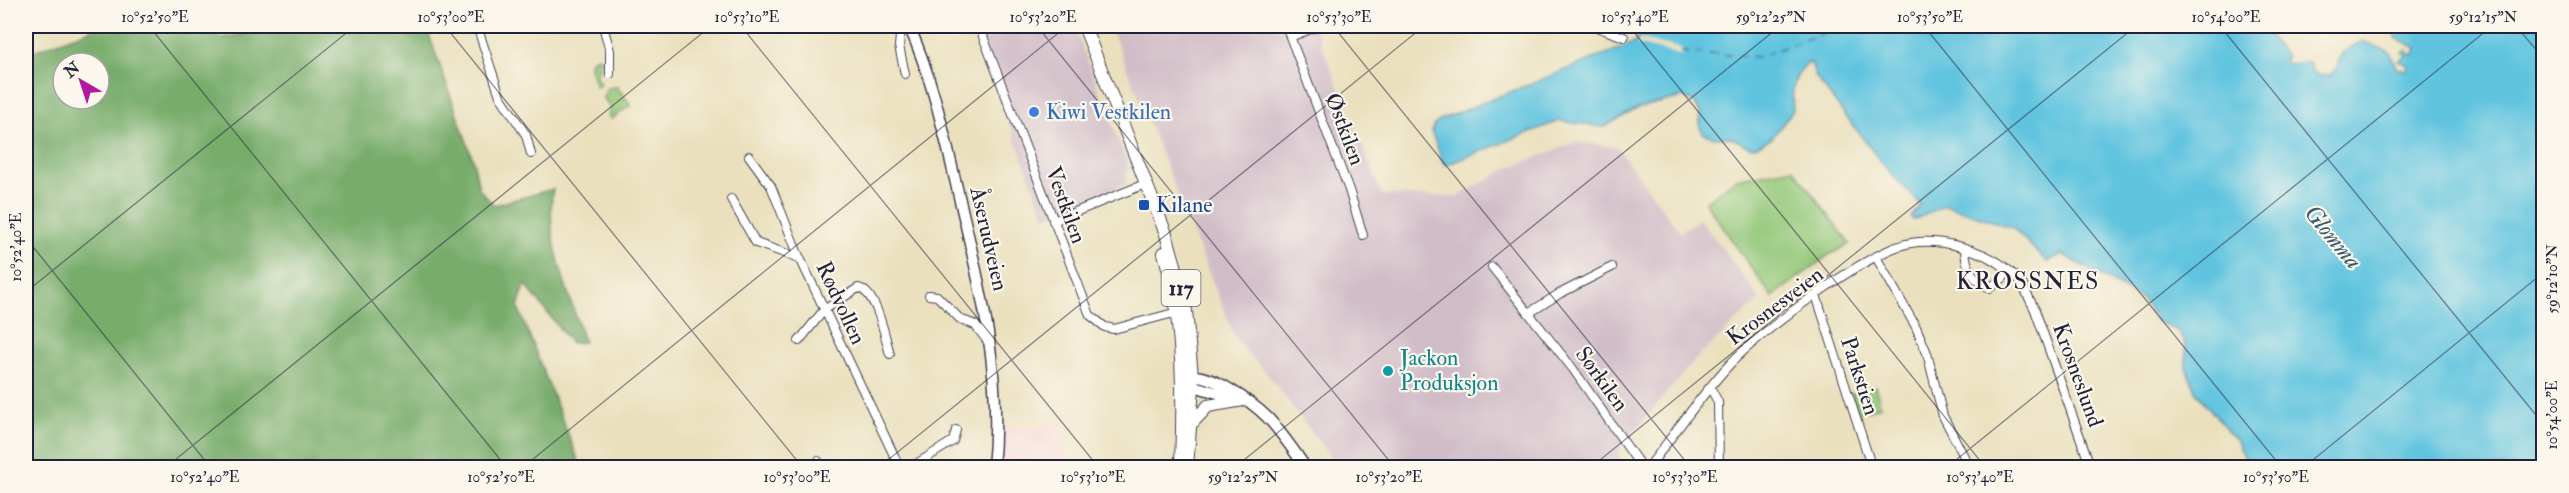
<svg xmlns="http://www.w3.org/2000/svg" width="2569" height="493" viewBox="0 0 2569 493" font-family="'IM FELL Double Pica',serif">
  <rect width="100%" height="100%" fill="#fbf7ec"/>
  <filter id="ink" filterUnits="userSpaceOnUse"><feTurbulence type="fractalNoise" baseFrequency=".0167" numOctaves="2"/><feDisplacementMap in="SourceGraphic" scale="12" xChannelSelector="R" yChannelSelector="G"/><feConvolveMatrix kernelMatrix="1 2 1 2 8 2 1 2 1" color-interpolation-filters="sRGB"/></filter>
  <filter id="wash" filterUnits="userSpaceOnUse"><feTurbulence type="fractalNoise" baseFrequency=".008" numOctaves="4" result="noise"/><feDisplacementMap in="SourceGraphic" scale="24" xChannelSelector="R" yChannelSelector="G"/><feGaussianBlur stdDeviation="1.35" result="paint"/><feColorMatrix in="noise" values="0 0 0 0 0 0 0 0 0 0 0 0 0 0 0 0 0 1.4 0 .05"/><feComposite in="paint" operator="in"/></filter>
  <g filter="url(#wash)">
    <rect width="100%" height="100%" fill="#eae0bd"/>
    <path fill="#f6cfd5" d="M1062,424L1068,467H999L1003,429Z"/>
    <path fill="#d1bdc8" d="M972,26H1074L1129,168L1125,184L1086,202L1045,217Z
      M1110,26H1314L1382,195L1457,197L1506,169L1576,142L1617,147L1680,232L1700,219L1760,299L1695,360L1619,449L1620,467H1338L1269,376L1236,340Z"/>
    <path fill="#94c87a" stroke="#5b755a" stroke-width="1.5" d="M598,57L601,60L596,77L600,84L596,87L590,68L591,60Z
      M617,87L631,105L611,119L608,114L611,109L603,97L608,88Z
      M1793,168L1850,244L1829,255L1772,297L1705,202L1736,179Z
      M1875,386L1881,406L1857,414L1851,394Z"/>
    <path fill="#77ac6a" stroke="#4c6752" stroke-width="1.5" fill-rule="evenodd" d="M100,26H201L221,38L285,26H426L473,160L479,189L494,205L553,189C544,239 570,294 584,342L571,343L525,284L518,307L581,467H26V54ZM63,63H99V99H63Z"/>
    <path fill="#61c4df" stroke="#42738d" stroke-width="1.5" d="M1642,26H2266L2271,39L2287,57L2284,59L2286,64L2309,62L2313,73L2322,76L2326,74L2328,77L2338,67C2338,50 2351,48 2363,41L2390,52L2396,68L2407,70L2408,65L2398,61L2407,56L2402,52L2408,50L2409,54L2415,55L2417,48L2396,38L2395,26H2543V467H2256L2246,459L2236,441L2196,392L2186,367V344L2178,331L2157,321L2142,299L2062,254L2047,262L2013,228L1945,205L1913,220L1911,217L1921,205L1885,167L1815,76L1811,62C1793,71 1791,91 1793,110L1772,138L1756,146L1750,147L1730,137L1714,138L1703,133L1700,127V112L1694,102L1682,97L1638,108L1604,127L1559,121L1446,165L1443,163L1432,133L1433,126L1442,119L1636,42Z"/>
    <path fill="#eae0bd" d="M1639,38L1682,49L1681,55L1637,44Z"/>
    <g fill="none" stroke-linecap="round" stroke-linejoin="round">
      <path stroke="#385b74" stroke-width="1.5" stroke-dasharray="8 6" stroke-linecap="butt" d="M1681,52L1758,57L1842,26"/>
    </g>
  </g>
  <g filter="url(#ink)">
    <g fill="none" stroke-linecap="round" stroke-linejoin="round">
      <defs>
        <path id="street" d="M477,26L500,96L526,135L531,154
          M603,26L610,51V74
          M901,26L899,46L905,74
          M979,26L1090,315L1105,327L1114,329L1170,314
          M1286,26L1349,190L1363,235
          M1594,26L1624,37
          M1290,37L1318,26
          M749,156L771,186L798,254L900,468
          M731,199L756,243L799,258
          M1053,221L1145,184
          M1876,257L1916,327L1927,353L1943,416L1970,468
          M1492,267L1573,369L1642,468
          M2006,268L2020,280L2035,310L2091,468
          M929,295L937,296L960,319L975,325L988,342
          M1816,295L1872,468
          M1529,313L1559,294L1612,267
          M799,341L824,310L858,288C877,291 885,338 890,354
          M1710,387L1718,402L1719,468
          M818,461L821,468
          M910,468L953,441L956,430
          M1648,468C1675,433 1700,396 1730,364C1760,332 1870,249 1911,243C1941,238 1983,250 2006,268L2004,277L1990,288C1973,281 1966,268 1965,250"/>
        <path id="secondary" d="M909,26C932,77 944,133 957,188C979,281 1003,371 993,468
          M1187,378C1206,368 1254,404 1268,418C1282,433 1294,451 1306,468
          M1187,384L1238,399"/>
        <path id="primary" d="M1084,26L1166,234L1179,279L1186,311L1193,387L1187,468
          M1164,253C1183,315 1184,396 1181,460
          M1193,422L1208,406L1243,400"/>
      </defs>
      <use href="#street" stroke="#403e4e" stroke-width="10"/>
      <use href="#secondary" stroke="#403e4e" stroke-width="13"/>
      <use href="#primary" stroke="#403e4e" stroke-width="14"/>
      <use href="#street" stroke="#fff" stroke-width="8"/>
      <use href="#secondary" stroke="#fff" stroke-width="10"/>
      <use href="#primary" stroke="#fff" stroke-width="12"/>
    </g>
  </g>
  <path fill="none" stroke="#22223b" stroke-width="1.5" stroke-opacity="0.45" d="M149,26L507,468M445,26L803,468M741,26L1099,468M1037,26L1395,468M1333,26L1691,468M1629,26L1986,468M1924,26L2282,468M2220,26L2544,425M2516,26L2544,59M26,238L211,468M26,292L355,26M165,468L711,26M522,468L1067,26M878,468L1424,26M1234,468L1780,26M1590,468L2136,26M1946,468L2492,26M2303,468L2544,272"/>
  <circle fill="#3f7fe0" stroke="#fbf7ec" stroke-width="2" cx="1034" cy="112" r="6"/>
  <rect fill="#1a4fb4" stroke="#fbf7ec" stroke-width="2" x="1138" y="199" width="12" height="12" rx="3"/>
  <circle fill="#0f9aa8" stroke="#fbf7ec" stroke-width="2" cx="1388" cy="371" r="6"/>
  <g text-anchor="middle" dominant-baseline="central" stroke-width="4.5" stroke-linejoin="round" paint-order="stroke">
    <rect fill="#fbf7ec" stroke="#636270" stroke-width="1.5" x="1161.5" y="270" width="39" height="36" rx="4.5"/>
    <g font-size="21" font-weight="bold" fill="#22223b">
      <text x="1181" y="288">117</text>
    </g>
    <g font-size="22" fill="#366cbe" stroke="#fbf7ec" text-anchor="start">
      <text x="1046" y="112">Kiwi Vestkilen</text>
    </g>
    <g font-size="22" fill="#22223b" stroke="#fbf7ec">
      <text transform="translate(1345 129) rotate(69)">Østkilen</text>
      <text transform="translate(1066 205) rotate(70)">Vestkilen</text>
      <text transform="translate(989 239) rotate(77)">Åserudveien</text>
      <text transform="translate(841 303) rotate(65)">Rødvollen</text>
      <text transform="translate(1775 306) rotate(-37)">Krosnesveien</text>
      <text transform="translate(2078 375) rotate(70)">Krosneslund</text>
      <text transform="translate(1860 376) rotate(72)">Parkstien</text>
      <text transform="translate(1602 379) rotate(54)">Sørkilen</text>
    </g>
    <g font-size="22" fill="#164399" stroke="#fbf7ec" text-anchor="start">
      <text x="1156" y="205">Kilane</text>
    </g>
    <g font-size="22" fill="#0d838f" stroke="#fbf7ec" text-anchor="start">
      <text x="1400" y="358">Jackon<tspan x="1400" dy="25">Produksjon</tspan></text>
    </g>
    <g font-size="24" font-style="italic" fill="#385b74" stroke="#fbf7ec">
      <text transform="translate(2333 237) rotate(50)">Glomma</text>
    </g>
    <g font-size="24" letter-spacing="1.5" fill="#22223b" stroke="#fbf7ec">
      <text x="2028" y="281">KROSSNES</text>
    </g>
  </g>
  <rect width="2569" height="493" fill="none" stroke="#fbf7ec" stroke-width="66"/>
  <g transform="translate(81 81) rotate(321)"><circle r="28" fill="#fbf7ec" stroke="#a4a2a5" stroke-width="1.5"/>
  <path d="M0-4.5L10 22L0 15L-10 22Z" fill="#b5179e"/>
  <text y="-9" font-size="16" font-weight="bold" text-anchor="middle" fill="#22223b">N</text>
  </g>
  <rect x="33" y="33" width="2503" height="427" fill="none" stroke="#22223b" stroke-width="2"/>
  <g font-size="15" text-anchor="middle" fill="#22223b">
    <text x="155" y="22">10°52'50"E</text>
    <text x="451" y="22">10°53'00"E</text>
    <text x="747" y="22">10°53'10"E</text>
    <text x="1043" y="22">10°53'20"E</text>
    <text x="1339" y="22">10°53'30"E</text>
    <text x="1635" y="22">10°53'40"E</text>
    <text x="1771" y="22">59°12'25"N</text>
    <text x="1930" y="22">10°53'50"E</text>
    <text x="2226" y="22">10°54'00"E</text>
    <text x="2483" y="22">59°12'15"N</text>
    <text transform="translate(16 247) rotate(-90)" y="5">10°52'40"E</text>
    <text transform="translate(2552 279) rotate(-90)" y="5">59°12'10"N</text>
    <text transform="translate(2552 415) rotate(-90)" y="5">10°54'00"E</text>
    <text x="205" y="482">10°52'40"E</text>
    <text x="501" y="482">10°52'50"E</text>
    <text x="797" y="482">10°53'00"E</text>
    <text x="1093" y="482">10°53'10"E</text>
    <text x="1243" y="482">59°12'25"N</text>
    <text x="1389" y="482">10°53'20"E</text>
    <text x="1685" y="482">10°53'30"E</text>
    <text x="1980" y="482">10°53'40"E</text>
    <text x="2276" y="482">10°53'50"E</text>
  </g>
</svg>
